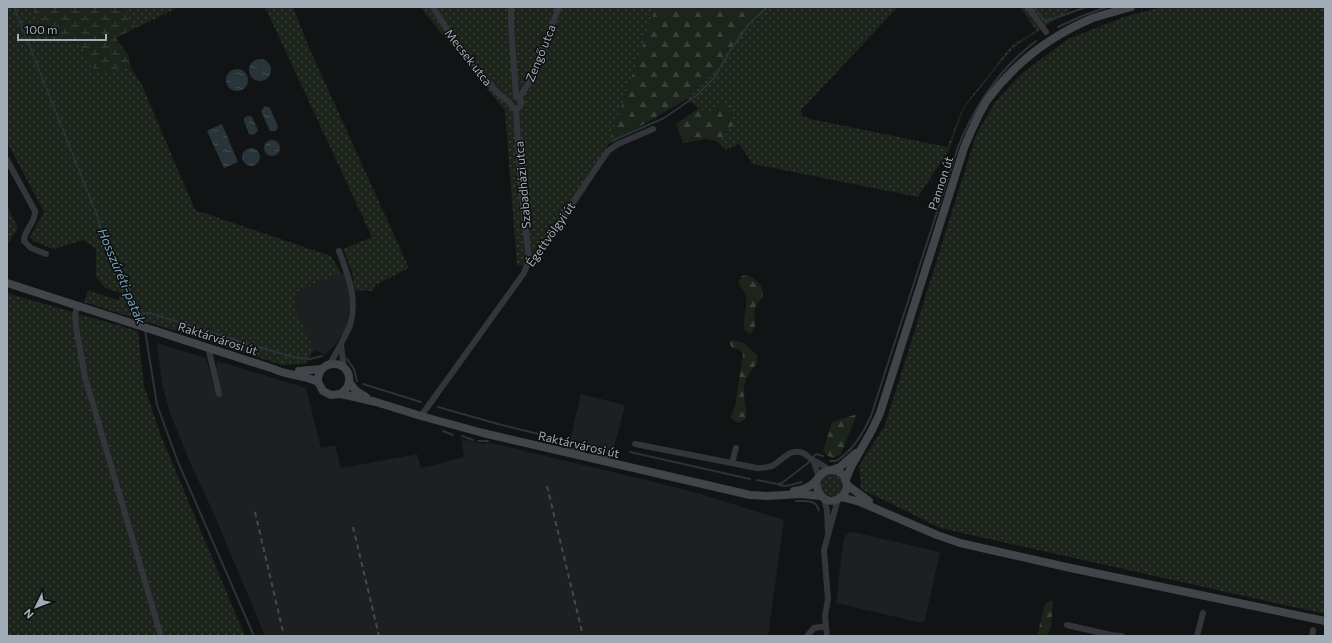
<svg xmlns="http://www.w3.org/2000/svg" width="1332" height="643" viewBox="0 0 1332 643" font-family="Commissioner,sans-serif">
  <defs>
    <pattern id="grass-dots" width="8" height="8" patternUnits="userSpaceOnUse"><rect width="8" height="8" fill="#1c241c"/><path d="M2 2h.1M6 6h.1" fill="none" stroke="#3a413b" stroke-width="1.8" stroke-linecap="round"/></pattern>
    <pattern id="forest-firs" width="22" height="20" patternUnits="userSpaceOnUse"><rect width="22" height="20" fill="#1c241c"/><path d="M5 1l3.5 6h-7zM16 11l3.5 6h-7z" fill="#3a413b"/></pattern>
    <pattern id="wetland-marsh" width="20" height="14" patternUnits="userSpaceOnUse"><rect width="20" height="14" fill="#1c241c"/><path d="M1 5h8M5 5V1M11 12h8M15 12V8" fill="none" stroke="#3a413b"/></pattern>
    <pattern id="water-ripples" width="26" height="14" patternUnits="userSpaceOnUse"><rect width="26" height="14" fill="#283439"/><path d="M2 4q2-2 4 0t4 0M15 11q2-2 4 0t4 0" fill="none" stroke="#444f53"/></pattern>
  </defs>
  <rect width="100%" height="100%" fill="#121314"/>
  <path fill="#1e1f21" d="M344,272L347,280L350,302L346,329L335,345L325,355L314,350L294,306L296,292Z
    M157,343L206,358L217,397L222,395L216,369L217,361L306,388L321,448L335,445L341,468L417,454L421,468L442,463L464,457L461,439L484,444L487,442L646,480L694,492L784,520L768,636H265L214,514L189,460L170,413L162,384Z
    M581,394L625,405L615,444L609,454L596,451L595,449L589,447L587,450L569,445Z
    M850,532L857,533L940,552L925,620L922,623L836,603L843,543L845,536Z"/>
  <path fill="url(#grass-dots)" d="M7,7H32L42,32L81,45L95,73L131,68L141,83L195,210L331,256L341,273L296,292L294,306L314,350L305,364L282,365L84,302L88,290L118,300L121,293L105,288L96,277V249L84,240L53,249L33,241L30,237L44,212L7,142Z
    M121,7H179L136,28Z
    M265,7H293L307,43L409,268L375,285L373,291L355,290L352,272L343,249L372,237Z
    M420,7H656L608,145L584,193L536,264L517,266L505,111Z
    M766,7H898L801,110L802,116L811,119L947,147L963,107L1011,46L1036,30L1020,7H1074L1013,48L964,108L949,150L918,197L753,164L739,144L726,150L718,142L733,125L709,115L687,99Z
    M1161,7H1325V614L940,528L861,489L859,466L885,425L976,135L995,102L1021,74L1068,39L1124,17Z
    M7,205L18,228L9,242H7Z
    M7,293L138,331L144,386L161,436L245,636H7Z
    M821 485a11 11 0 1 1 22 0a11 11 0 1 1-22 0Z"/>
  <path fill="url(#forest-firs)" d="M656,7H766L687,99L608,145Z
    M720,104L733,107V125L718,142L706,139L683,143L676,124L699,108L709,115Z
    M747,275C755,277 766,288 762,297C760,301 756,304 755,308C753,317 758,324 752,333H748L744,329C743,319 749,301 745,293C743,290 740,286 738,282L742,276Z
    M733,340L744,343L757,355V363C749,373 743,382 744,395C745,405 748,411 745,420L738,423L730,418L735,406L743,353L739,349L732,348L730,344V341Z
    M857,414L841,454L834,458L828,456L823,451L832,422Z
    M1050,601H1053L1051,628L1046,636H1037L1045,604Z"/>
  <path fill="url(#wetland-marsh)" d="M32,7H121L136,28L116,38L128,55L131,68L95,73L81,45L42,32Z"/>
  <path fill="url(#water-ripples)" d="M249 70a11 11 0 1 1 22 0a11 11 0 1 1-22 0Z
    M226 80a11 11 0 1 1 22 0a11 11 0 1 1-22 0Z
    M265,106L270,108L278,127L276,131H270L261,111Z
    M248,116L252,117L258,130L256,133L253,135L249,134L244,121V118Z
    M222,124L238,162L224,168L207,131Z
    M264 148a8 8 0 1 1 16 0a8 8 0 1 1-16 0Z
    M242 157a9 9 0 1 1 18 0a9 9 0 1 1-18 0Z"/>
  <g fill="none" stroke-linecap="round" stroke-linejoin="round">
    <path stroke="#283439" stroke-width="2" d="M14,7L97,215L103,237L113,254L143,319L144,324
      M1034,7L1043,19L1047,21L1086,7
      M1058,27L1082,16L1107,7
      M612,141L664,118L696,96L714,78L730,51L749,24L767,7
      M141,314L150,313L245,343L293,357L310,359L322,356
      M145,330L157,405L178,462L254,636
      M347,359L354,369L357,381
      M363,384L421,402
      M438,407L498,424L567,441L568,442L567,448L585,452
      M443,431L453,435
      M462,436L473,440
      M478,441H488
      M630,452L750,479
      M597,455L607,457L612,456
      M830,461H836C853,451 863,434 871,416L958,147C975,105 999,69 1036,41
      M757,480L778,484L782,483L808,463L816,454L823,456
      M779,485L786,486L802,482
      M796,501C806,501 815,499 819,510"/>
    <path stroke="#33353a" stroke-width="6" d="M433,7L448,31L475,66L497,92L510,103L513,108L516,109
      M511,7V25L516,97
      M1028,7L1046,32
      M519,98L529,83L559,7
      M516,109C522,107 524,99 516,97
      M7,160L35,211C36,223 24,229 24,241L31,248L46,254
      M339,251C348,275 358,299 350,325C348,331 344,337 342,342
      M529,260L537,255L608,151L618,144L653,129
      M78,306L75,314L76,327L85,377L161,636
      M341,344L344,368
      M208,347L219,394
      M330,364L341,344
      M421,416L524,273L529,260L520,175L516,109
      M635,444L757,468C762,468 767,468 772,466C783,460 789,448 803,453C807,455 809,458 813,460C819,464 824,465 829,470
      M813,460L819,477
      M732,463L736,448
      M824,499L827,510L828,533
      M1067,625L1111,635L1122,636
      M807,636L814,628L826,626
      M827,636L825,616L828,599L824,550L838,499
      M1197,636L1203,613
      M1312,636L1313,630"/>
    <path stroke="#41454a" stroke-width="8" d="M7,283L274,369C288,376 302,374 318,382
      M299,371L322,369
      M349,382L356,391L366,397
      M340,394C345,391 348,388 349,382C352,359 317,357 318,382L323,391L331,395L340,394L350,396L376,402L421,416L483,433L750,495L767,496L801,494L820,496
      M832,470L840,467L856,453
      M846,479L851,467L872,430L880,413L964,148C971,131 978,114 988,99C1015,63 1052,35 1093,18C1105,14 1118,11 1131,7
      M847,485L869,501
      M794,491C800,490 806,489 811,485C819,480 821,469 833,470C846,471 852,489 841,497C828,508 814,493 817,480
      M841,497L860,502L937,535L960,543L1066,567L1325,621"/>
    <path stroke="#464a4f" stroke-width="2" stroke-dasharray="5 4" stroke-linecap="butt" d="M547,486L583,636
      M255,512L284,636
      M353,527L379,636"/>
  </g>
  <g text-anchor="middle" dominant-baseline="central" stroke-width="3" stroke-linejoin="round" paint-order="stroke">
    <g font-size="12" fill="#a2acb6" stroke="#0d0e0f">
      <text transform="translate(540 53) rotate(-68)">Zengő utca</text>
      <text transform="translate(469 57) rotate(52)">Mecsek utca</text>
      <text transform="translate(940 183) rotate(-72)">Pannon út</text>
      <text transform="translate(522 185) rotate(-95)">Szabadházi utca</text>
      <text transform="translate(550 234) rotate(-55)">Égettvölgyi út</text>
      <text transform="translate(218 338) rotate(18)">Raktárvárosi út</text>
      <text transform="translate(579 444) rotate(13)">Raktárvárosi út</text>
    </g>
    <g font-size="13" font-style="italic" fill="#76a2b5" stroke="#0d0e0f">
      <text transform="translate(122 276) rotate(67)">Hosszúréti-patak</text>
    </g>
  </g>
  <rect width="1332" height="643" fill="none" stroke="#a2acb6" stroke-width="16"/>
  <g transform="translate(36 607) rotate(227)" stroke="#0d0e0f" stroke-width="3" paint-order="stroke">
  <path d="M0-3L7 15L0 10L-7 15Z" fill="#a2acb6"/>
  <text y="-6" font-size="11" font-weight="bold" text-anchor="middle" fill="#a2acb6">N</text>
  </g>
  <path d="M18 34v6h88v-6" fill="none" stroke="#a2acb6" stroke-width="2"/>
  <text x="24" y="34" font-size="12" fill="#a2acb6" stroke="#0d0e0f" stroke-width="3" paint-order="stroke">100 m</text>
</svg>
